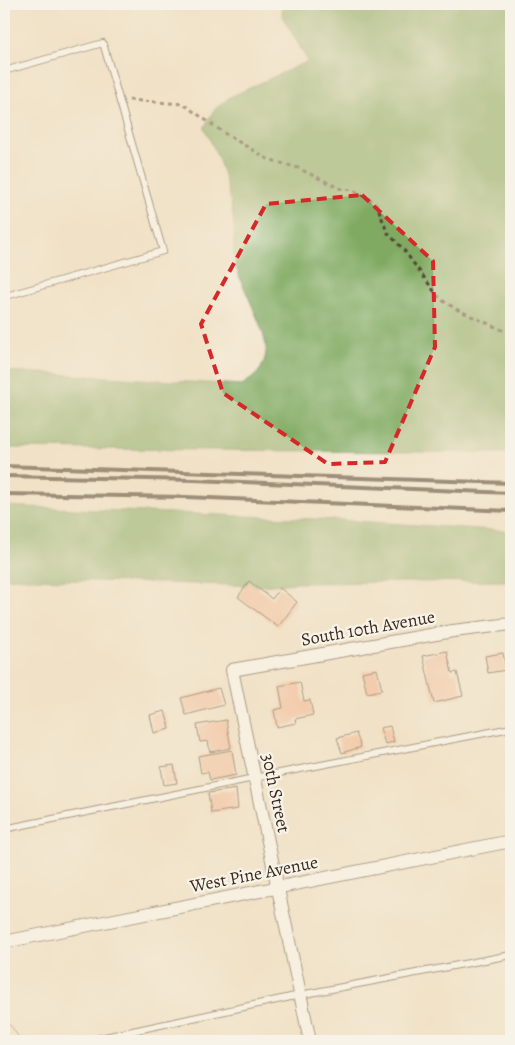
<svg xmlns="http://www.w3.org/2000/svg" width="515" height="1045" viewBox="0 0 515 1045" font-family="Alegreya,serif">
  <rect width="100%" height="100%" fill="#f7f3e8"/>
  <filter id="ink" filterUnits="userSpaceOnUse"><feTurbulence type="fractalNoise" baseFrequency=".02" numOctaves="2"/><feDisplacementMap in="SourceGraphic" scale="10" xChannelSelector="R" yChannelSelector="G"/><feConvolveMatrix kernelMatrix="1 2 1 2 8 2 1 2 1" color-interpolation-filters="sRGB"/></filter>
  <filter id="wash" filterUnits="userSpaceOnUse"><feTurbulence type="fractalNoise" baseFrequency=".0096" numOctaves="4" result="noise"/><feDisplacementMap in="SourceGraphic" scale="20" xChannelSelector="R" yChannelSelector="G"/><feGaussianBlur stdDeviation="1.12" result="paint"/><feColorMatrix in="noise" values="0 0 0 0 0 0 0 0 0 0 0 0 0 0 0 0 0 1.4 0 .05"/><feComposite in="paint" operator="in"/></filter>
  <g filter="url(#wash)">
    <rect width="100%" height="100%" fill="#f1e2c7"/>
    <path fill="#80aa62" stroke="#5e6a40" d="M282,4H511V453L4,448V371L242,385C256,376 263,371 266,353C269,335 242,287 236,267C232,255 235,239 234,225C231,191 220,158 204,128L214,110L230,97L308,61L282,16Z
      M4,506L340,520L511,531V581L298,583L259,586L4,578Z"/>
    <g id="blocks">
      <path fill="#f6b28e" d="M249,581L272,599L280,588L297,602L278,627L238,597Z
        M447,651L452,673L457,672L463,696L434,703L423,656Z
        M503,653L506,670L488,673L485,656Z
        M377,669L382,690L367,693L362,672Z
        M300,682L304,701L310,700L313,715L295,719L296,723L277,727L274,710L283,708L279,686Z
        M219,688L224,705L186,715L181,698Z
        M165,711L170,729L154,733L150,715Z
        M226,720L231,748L210,752L208,741L200,742L197,725Z
        M390,726L394,742L385,744L380,728Z
        M356,733L361,747L342,753L337,738Z
        M232,750L236,775L210,780L208,772L201,773L198,756Z
        M174,765L177,783L164,785L161,767Z
        M236,789L238,809L211,813L208,793Z"/>
    </g>
  </g>
  <g filter="url(#ink)">
    <use href="#blocks" fill-opacity="0" stroke="#564637" stroke-width="1"/>
    <g fill="none" stroke-linecap="round" stroke-linejoin="round">
      <defs>
        <path id="service" d="M4,71L103,43L163,251L6,296L4,287
          M4,829L254,778L511,728
          M86,1041L300,995L511,955"/>
        <path id="minor" d="M4,942L511,841
          M310,1041L232,670L453,631L511,624"/>
        <path id="secondary" d="M4,1032L10,1041"/>
      </defs>
      <use href="#service" stroke="#564637" stroke-width="8"/>
      <use href="#minor" stroke="#564637" stroke-width="14"/>
      <use href="#secondary" stroke="#564637" stroke-width="19"/>
      <path stroke="#564637" stroke-width="3" stroke-dasharray="4 4" stroke-linecap="butt" d="M129,100L183,104L227,135L268,159L298,168L339,188L355,191L370,199L377,205L387,232L403,249L440,299L458,310L511,334"/>
      <use href="#service" stroke="#fff" stroke-width="6"/>
      <use href="#minor" stroke="#fff" stroke-width="12"/>
      <use href="#secondary" stroke="#fbe6c4" stroke-width="18"/>
      <path stroke="#3b2a1e" stroke-width="4" d="M4,466L511,483
        M4,476L194,480L511,493
        M4,494L186,497L511,511"/>
    </g>
  </g>
  <path d="M0 0H515V1045H0ZM362,195L433,261L435,347L385,462L328,464L223,393L201,324L266,204Z" fill="#f1e2c7" fill-opacity=".55" fill-rule="evenodd"/>
  <path fill="none" stroke="#d62828" stroke-width="4" stroke-dasharray="10 6" stroke-linejoin="round" d="M362,195L433,261L435,347L385,462L328,464L223,393L201,324L266,204Z"/>
  <g text-anchor="middle" dominant-baseline="central" stroke-width="4.5" stroke-linejoin="round" paint-order="stroke">
    <g font-size="18" fill="#3b2a1e" stroke="#f7f3e8">
      <text transform="translate(368 628) rotate(-10)">South 10th Avenue</text>
      <text transform="translate(276 793) rotate(78)">30th Street</text>
      <text transform="translate(254 874) rotate(-11)">West Pine Avenue</text>
    </g>
  </g>
  <rect width="515" height="1045" fill="none" stroke="#f7f3e8" stroke-width="20"/>
</svg>
